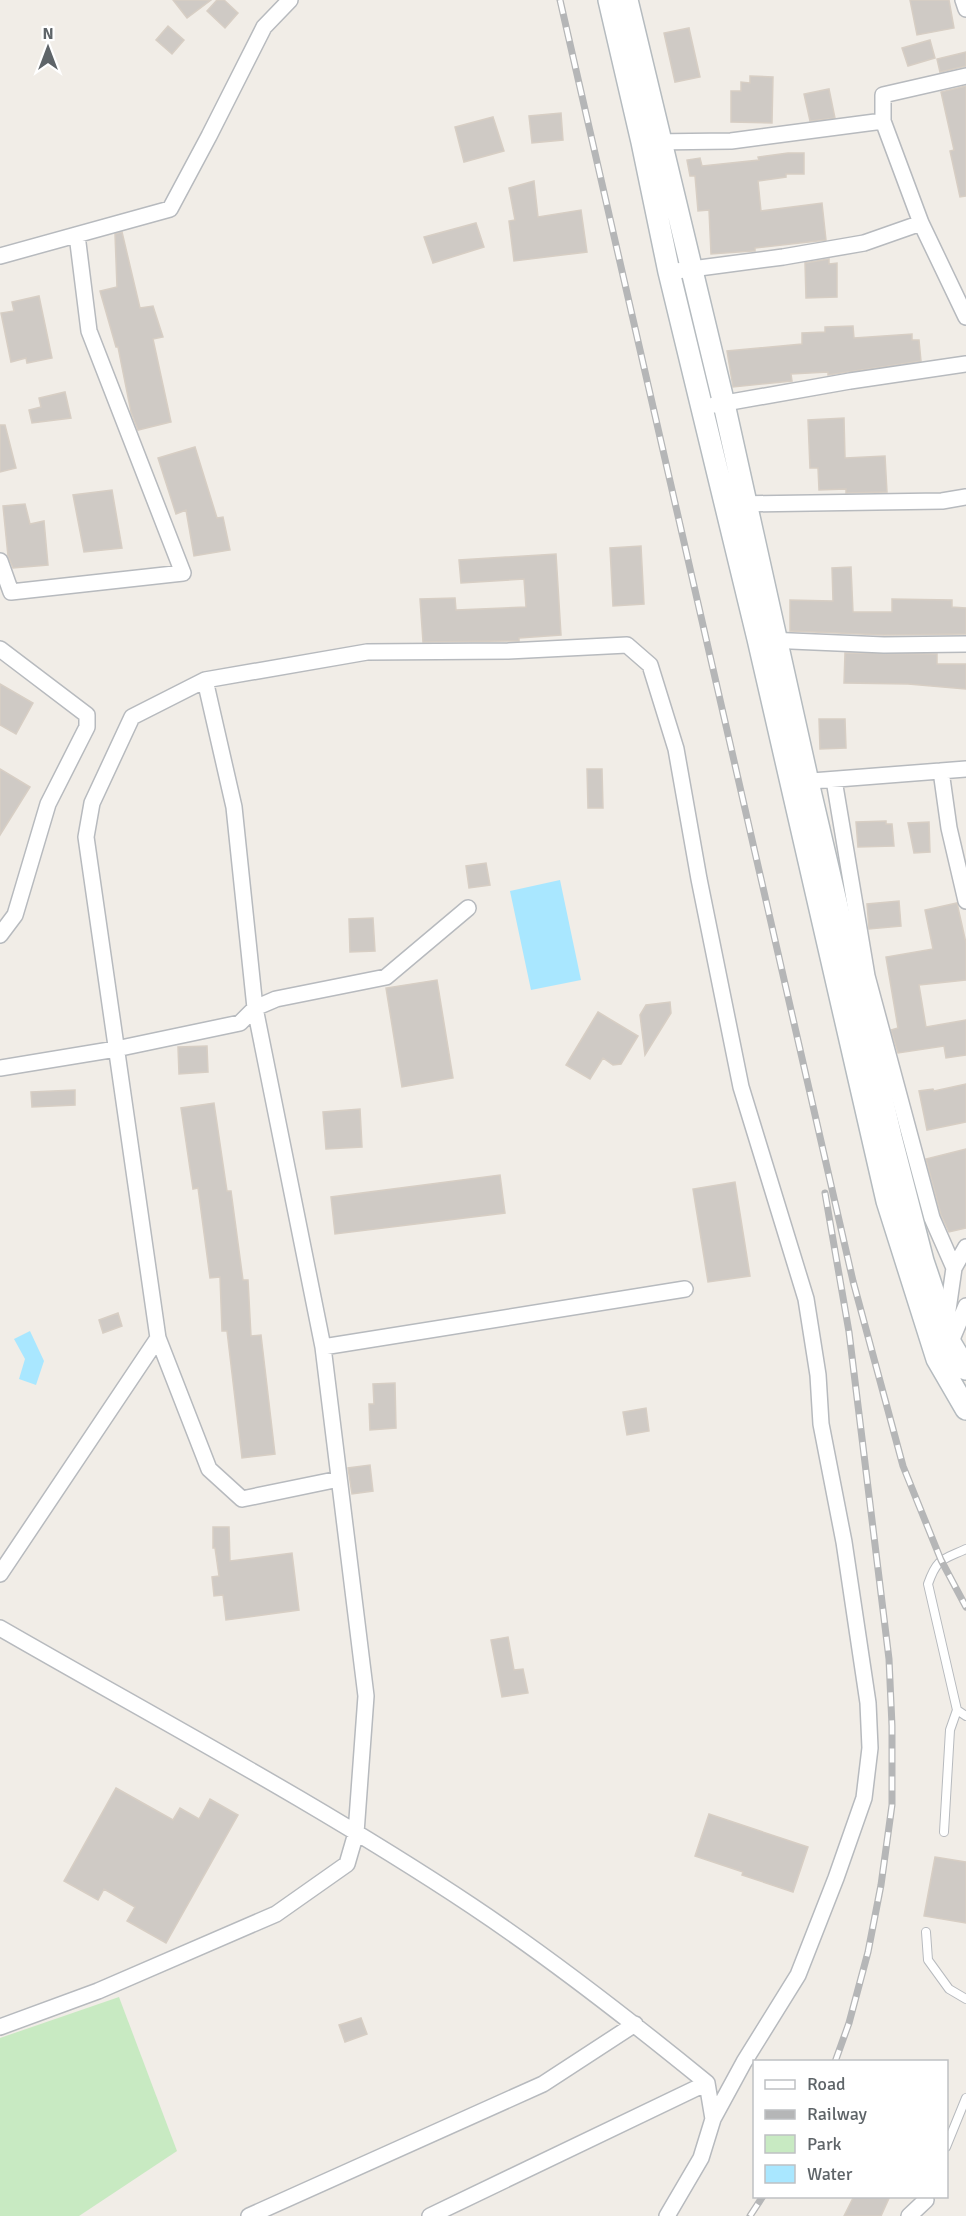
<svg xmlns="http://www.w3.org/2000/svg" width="966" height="2216" viewBox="0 0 966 2216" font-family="Signika,sans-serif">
  <rect width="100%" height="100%" fill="#f1ede7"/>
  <path fill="#c8eac2" d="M119,1997L177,2151L79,2216H0V2038Z"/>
  <path fill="#a9e7ff" d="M560,880L581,980L531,990L510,891Z
    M30,1331L44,1361L36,1385L19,1379L25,1359L14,1339Z"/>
  <path fill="#cfcac5" stroke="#d7cec4" stroke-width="1.5" d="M173,0H211L187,18Z
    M217,0H224L238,13L225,28L207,11Z
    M910,0H949L954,28L917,35Z
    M168,26L184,40L172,54L156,40Z
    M689,28L700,77L675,82L664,33Z
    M930,40L935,58L908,66L902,48Z
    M966,52V66L940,72L937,59Z
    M750,76L773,77L772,123L731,122V91H741V82L750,83Z
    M966,86V196L960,197L950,151L954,150L941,92Z
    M829,89L835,118L810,121L804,94Z
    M561,113L563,140L532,143L529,116Z
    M493,117L504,151L464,162L455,127Z
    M788,153H804V174H786V177L758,181L761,211L822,203L826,240L755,248V251H753L711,254L709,210L698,211L695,176H690L687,160L700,158L702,166L759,160L758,157Z
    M534,181L538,217L581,210L587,252L514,261L509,221L515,220L509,188Z
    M476,223L484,247L433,263L424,237Z
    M122,232L140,308L153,306L163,337L153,339L171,422L138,430L131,412L118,347H116L100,291L117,287L115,234Z
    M829,259V264L837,263V297L806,298L805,263Z
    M39,296L52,358L27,363L26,358L11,362L1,313L14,311L12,302Z
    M853,326L854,338L912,334V340H919L921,361L828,375V372L791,374L792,381L733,387L727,351L802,344V333L825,332V327Z
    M65,392L71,418L32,423L29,410L41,407L39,398Z
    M844,418L845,458L885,456L887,492L846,493V489L819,490L818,468H810L808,420Z
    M0,425H5L16,468L0,472Z
    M195,447L217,518L223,517L230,550L194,556L186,510L176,514L158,458Z
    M112,490L122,548L84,552L73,495Z
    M25,504L30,524L44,521L48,565L13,568L8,556L3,506Z
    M641,546L644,604L613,606L610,548Z
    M556,554L561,635L519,638V641H508L423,642L420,599L455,598L456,610L526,607L524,579L461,583L459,560Z
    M851,567L853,612H892V599L952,600V607L966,608V634L884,635L790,631V600L833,601L832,568Z
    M845,653L937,654V664H966V689L908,684L844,683Z
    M0,684L33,703L16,734L0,725Z
    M819,719H845L846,748L820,749Z
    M0,769L30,787L0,835Z
    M587,769H602L603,808H588Z
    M886,821V824H892L894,846L858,847L856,822Z
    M929,822L930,852L914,853L908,823Z
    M486,863L490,885L469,888L466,866Z
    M899,901L901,926L869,929L867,904Z
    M957,903L966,943V980L919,985L926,1027L966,1020V1055L946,1058L944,1046L898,1053L891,1030L898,1028L886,957L933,949L925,910Z
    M373,918L375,951L350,952L349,919Z
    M437,980L453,1078L402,1087L386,988Z
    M670,1002L671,1013L645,1055L640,1015L646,1005Z
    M598,1012L638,1036L621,1064L613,1065L603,1058L590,1079L566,1065Z
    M207,1046L208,1072L179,1074L178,1047Z
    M966,1084V1122L927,1130L919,1091L933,1089L934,1091Z
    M75,1090V1105L32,1107L31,1092Z
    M214,1103L227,1191H231L243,1280H248L251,1336L261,1335L275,1454L242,1458L227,1331H222L220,1277L210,1278L198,1188L193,1189L181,1108Z
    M360,1109L362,1147L326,1149L323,1112Z
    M966,1149V1228L949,1232L941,1215L926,1159Z
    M500,1175L505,1213L335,1234L331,1197Z
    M735,1182L750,1276L708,1282L693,1189Z
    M118,1313L122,1326L103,1333L99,1320Z
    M395,1383L396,1428L370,1430L369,1404H374L373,1384Z
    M646,1408L649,1431L627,1435L623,1412Z
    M370,1465L373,1491L352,1494L348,1468Z
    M213,1527H229L230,1561L292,1553L299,1610L226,1620L223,1595L214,1596L212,1577L219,1576L215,1548H213Z
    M508,1637L514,1670L523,1669L528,1693L502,1697L491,1640Z
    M116,1788L173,1820L180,1808L199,1819L210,1799L238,1815L166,1943L127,1921L135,1907L104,1889L98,1900L64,1881Z
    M709,1814L808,1847L793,1892L742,1875L743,1872L695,1856Z
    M935,1857L966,1862V1923L924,1916Z
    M361,2018L367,2034L345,2042L339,2025Z
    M854,2196H890L881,2216H844Z"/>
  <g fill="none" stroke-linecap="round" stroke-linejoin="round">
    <defs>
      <path id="lane" d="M966,1549C942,1560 937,1558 928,1584L957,1710L966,1716
        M944,1832L950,1730L957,1710
        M926,1932L928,1960L949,1989L966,1999
        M946,2147L966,2098"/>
      <path id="street" d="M963,0L966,9
        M883,121V95L966,76
        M651,142L731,141L883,121L921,223L966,317
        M0,256L170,209L209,136L264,27L290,0
        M669,272L783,257L864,243L921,223
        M714,405L850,381L966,364
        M738,504L942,501L966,497
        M0,561L11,592L183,573L89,331L77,235
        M768,640L884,645L966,644
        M0,649L87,715V727L48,804L15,915L0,935
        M205,680L132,717L92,803L86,837L158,1338L209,1469L242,1499L339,1479
        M941,771L949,828L966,901
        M834,780L867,976L932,1218L954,1268
        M799,782L966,769
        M0,1068L116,1049L240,1023L255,1008L276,999L386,977L468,908
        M946,1324L954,1268L966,1247
        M949,1346L966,1306
        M323,1347L685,1289
        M0,1574L158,1338
        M0,1628C158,1719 320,1805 472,1906C553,1960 631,2021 707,2083L713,2119L701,2158L667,2216
        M0,2027L98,1991L276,1914L347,1864L356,1833L366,1696L323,1347L255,1008L234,807L205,680L367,652L508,651L627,645L650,665L676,749L699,879L741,1087L806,1299L818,1375L821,1424L844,1542L868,1703L870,1748L864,1798L836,1878L798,1975L744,2062L713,2119
        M249,2216L543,2084L635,2024
        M430,2216L707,2083
        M909,2216L926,2200"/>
      <path id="secondary" d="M609,0L642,142L669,272L758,639L887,1201L937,1359L966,1409
        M627,0L724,404L808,782L891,1137L923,1261L951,1344L966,1369"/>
    </defs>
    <use href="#lane" stroke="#b7babe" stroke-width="10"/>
    <use href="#street" stroke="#b7babe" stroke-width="18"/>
    <use href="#secondary" stroke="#b5bbbf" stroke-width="24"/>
    <use href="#lane" stroke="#fff" stroke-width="8"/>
    <use href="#street" stroke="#fff" stroke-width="15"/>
    <use href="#secondary" stroke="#fff" stroke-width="21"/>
    <defs>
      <path id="rail" d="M560,0L853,1281L903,1466L941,1560L966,1607
        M825,1193L849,1332L889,1659L892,1726V1805L881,1885L868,1952L849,2023L835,2062
        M750,2216L763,2196"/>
    </defs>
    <use href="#rail" stroke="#b5b6b7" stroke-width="7"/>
    <use href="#rail" stroke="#fff" stroke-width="4.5" stroke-dasharray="14" stroke-linecap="butt"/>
  </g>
  <rect x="753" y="2060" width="195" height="138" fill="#ffffff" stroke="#bfc1c3" stroke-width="1.5"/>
  <rect x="765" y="2080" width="30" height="9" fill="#ffffff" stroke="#bfc1c3" stroke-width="1.5"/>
  <text x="807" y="2090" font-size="18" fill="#5e6468">Road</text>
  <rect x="765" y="2110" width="30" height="9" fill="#b5b6b7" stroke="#bfc1c3" stroke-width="1.5"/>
  <text x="807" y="2120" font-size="18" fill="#5e6468">Railway</text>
  <rect x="765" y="2135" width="30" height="18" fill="#c8eac2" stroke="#bfc1c3" stroke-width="1.5"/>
  <text x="807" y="2150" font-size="18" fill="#5e6468">Park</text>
  <rect x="765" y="2165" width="30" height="18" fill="#a9e7ff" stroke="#bfc1c3" stroke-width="1.5"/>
  <text x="807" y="2180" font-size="18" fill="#5e6468">Water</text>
  <g transform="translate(48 48)" stroke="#ffffff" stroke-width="4.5" paint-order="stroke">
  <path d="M0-4.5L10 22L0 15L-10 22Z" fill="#5e6468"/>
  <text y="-9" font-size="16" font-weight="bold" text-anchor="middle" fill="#5e6468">N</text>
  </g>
</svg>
